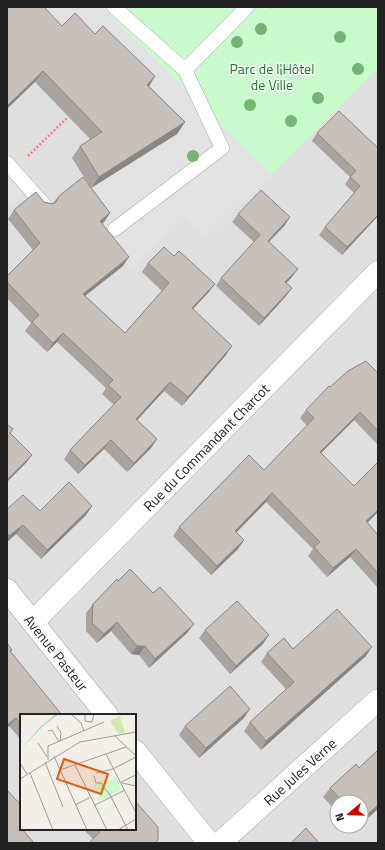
<svg xmlns="http://www.w3.org/2000/svg" width="385" height="850" viewBox="0 0 385 850" font-family="'Titillium Web',sans-serif">
  <rect width="100%" height="100%" fill="#f2efe9"/>
  <path fill="#e0dfdf" fill-rule="evenodd" d="M7,7H378V843H7ZM21,715H135V829H21ZM337,802H361V826H337Z"/>
  <path fill="#c8facc" d="M102,7H378V69L272,175Z"/>
  <path fill="#e2e2e2" d="M38,7H102L272,175L206,237L186,218L130,268L98,227L105,209L92,188L177,134L54,37Z
    M7,150L34,184L7,207Z"/>
  <g fill="none" stroke-linecap="round" stroke-linejoin="round">
    <defs>
      <path id="service" d="M114,7L185,70
        M7,163L44,205
        M115,229L222,148L185,70L247,7"/>
      <g id="minor">
        <path id="s1" d="M7,590L107,715"/>
        <path id="s2" d="M33,622L378,272"/>
        <path d="M135,751L209,843"/>
        <path id="s3" d="M220,843L378,700"/>
      </g>
    </defs>
    <use href="#service" stroke="#a9a9a9" stroke-width="15"/>
    <use href="#minor" stroke="#a9a9a9" stroke-width="23"/>
    <path stroke="#fa8072" stroke-width="2.5" stroke-dasharray="2 2" stroke-linecap="butt" d="M270,7H278
      M28,156L68,117"/>
    <use href="#service" stroke="#fff" stroke-width="14"/>
    <use href="#minor" stroke="#fff" stroke-width="22"/>
  </g>
  <g fill="#74b475">
    <circle cx="261" cy="29" r="6"/>
    <circle cx="340" cy="37" r="6"/>
    <circle cx="237" cy="42" r="6"/>
    <circle cx="282" cy="69" r="6"/>
    <circle cx="358" cy="69" r="6"/>
    <circle cx="318" cy="98" r="6"/>
    <circle cx="250" cy="105" r="6"/>
    <circle cx="291" cy="121" r="6"/>
    <circle cx="193" cy="156" r="6"/>
  </g>
  <path fill="#aba49e" d="M62,26L95,34L155,76L149,86L185,122L177,134L91,188L110,213L104,222L102,224L123,266L85,296L125,333L162,291L142,272L148,263L174,256L215,284L208,293L193,309L226,355L182,406L164,391L137,420L157,439L151,448L127,472L104,449L78,474L64,459L70,450L114,405L102,394L106,388L57,342L47,352L25,331L31,323L7,298V276L33,250L8,219L14,210L44,202L52,204L59,196L91,188L72,158L80,146L91,140L35,82Z
    M339,111L378,216L342,255L319,235L325,227L354,193L345,184L350,177L312,141L317,133Z
    M238,214L285,225L269,242L292,277L286,283L292,288L286,296L259,326L216,286L221,278L254,242L232,222Z
    M378,373V445L354,420L321,453L354,486L378,462V512L367,523L378,535V588L350,557L327,577L308,556L313,549L266,502L236,533L244,540L238,549L211,575L173,536L179,527L264,470L307,426L300,418L306,410L330,387Z
    M92,506L86,515L41,559L16,534L7,542V509L40,511Z
    M118,581L153,593L194,624L187,633L149,668L139,655L131,654L111,631L97,643L86,631V613L93,604Z
    M205,630L263,644L230,674L199,638Z
    M7,643L12,650L11,652L21,715V740L9,726L7,728Z
    M293,649L366,656L261,750L244,731L250,722L286,689L261,662L267,653Z
    M244,718L199,758L179,735L185,726Z
    M359,768L378,809L361,824V802H337V812L323,797L330,788Z
    M349,826H358L353,830Z
    M83,829H135L158,840L156,843H89L93,839Z"/>
  <path fill="#8b8681" d="M43,71L35,82L7,109V106Z
    M155,76L148,88L147,85Z
    M185,122L177,134L91,188L99,177Z
    M110,213L104,222L94,230L100,221Z
    M378,215V216L342,255L347,247Z
    M290,217L285,225L262,249L268,241Z
    M129,257L123,266L76,303L83,294Z
    M298,269L292,277L280,290L285,282Z
    M215,284L208,293L185,317L192,308Z
    M292,288L286,296L259,326L264,318Z
    M63,333L57,342L47,352L53,343Z
    M232,346L226,355L182,406L188,397Z
    M170,382L164,391L130,428L136,419Z
    M360,412L354,420L314,460L320,452Z
    M157,439L151,448L127,472L134,463Z
    M111,440L104,449L78,474L85,465Z
    M32,455L26,463L7,482V480Z
    M272,493L266,502L229,540L235,531Z
    M92,506L86,515L41,559L47,550Z
    M378,510V512L360,530L366,521Z
    M23,525L16,534L7,542V540L9,536Z
    M244,540L238,549L211,575L217,566Z
    M356,549L350,557L327,577L333,568Z
    M117,622L111,631L97,643L104,634Z
    M194,624L187,633L149,668L155,659Z
    M269,635L263,644L230,674L236,666Z
    M137,646H145L139,655L131,654Z
    M372,647L366,656L261,750L266,741Z
    M250,709L244,718L199,758L206,748Z
    M16,718L9,726L7,728V725Z
    M378,805V809L361,824V820Z"/>
  <path fill="#c7bfb8" stroke="#8b8681" d="M7,7H32L33,8L34,7H44L62,26L75,13L95,34L103,26L155,76L147,85L185,122L99,177L80,146L102,132L43,71L7,106Z
    M339,111L378,148V215L347,247L325,227L360,186L350,177L356,171L317,133Z
    M83,177L110,213L100,221L129,257L83,294L125,333L169,283L148,263L164,247L174,256L179,251L215,284L192,308L232,346L188,397L170,382L136,419L157,439L134,463L111,440L85,465L70,450L121,397L108,385L113,380L63,333L53,343L32,322L39,315L7,282V276L40,243L14,210L36,192L44,202L52,204L56,202L59,196Z
    M261,190L290,217L268,241L298,269L285,282L292,288L264,318L221,278L260,235L238,214Z
    M366,361L378,373V431L360,412L320,452L354,486L378,462V510L366,521L378,535V573L356,549L333,568L314,547L320,542L272,493L235,531L244,540L217,566L179,527L249,455L264,470L314,418L306,410L329,386L330,387L348,371Z
    M7,424L13,429L10,433L32,455L7,480Z
    M69,482L92,506L47,550L23,525L9,536L7,533V509L23,495L40,511Z
    M130,569L153,593L160,587L194,624L155,659L145,646H137L117,622L104,634L92,623L93,604L117,579L118,581Z
    M237,601L269,635L236,666L205,630Z
    M337,609L372,647L266,741L250,722L294,682L267,653L284,638L293,649Z
    M7,643L12,650L10,651L62,715H21V724L16,718L7,725Z
    M230,686L250,709L206,748L185,726Z
    M378,750V805L361,820V802H343L330,788L356,764L359,768Z
    M7,790L21,805V829H22L34,843H7Z
    M135,801L158,827V840L155,843H89L100,832L97,829H135Z
    M306,828L319,843H291Z"/>
  <g text-anchor="middle" dominant-baseline="central" stroke-width="3" stroke-linejoin="round" paint-order="stroke">
    <g font-size="14" fill="#0c8416" stroke="#fff">
      <text x="272" y="68">Parc de l'Hôtel<tspan x="272" dy="16">de Ville</tspan></text>
    </g>
    <g font-size="14" fill="#222" stroke="#fff">
      <text stroke="none"><textPath href="#s2" startOffset="246">Rue du Commandant Charcot</textPath></text>
      <text stroke="none"><textPath href="#s1" startOffset="80">Avenue Pasteur</textPath></text>
      <text stroke="none"><textPath href="#s3" startOffset="107">Rue Jules Verne</textPath></text>
    </g>
  </g>
  <g transform="translate(20 714)">
    <rect width="116" height="116" fill="#f2efe9"/>
    <path d="M100,2L105,19L99,20L90,7Z" fill="#cdebb0"/>
    <path d="M96,62L101,76L80,87L74,71Z" fill="#c8facc"/>
    <path d="M36,0H39L24,11L0,36L20,13Z" fill="#aad3df"/>
    <path fill="none" stroke="#9f9d99" stroke-width="1" d="M51,0L61,9L64,17M65,0V7L72,8L74,0M37,12L41,19L40,27M28,17L32,16L39,28M95,22L116,42M18,29L27,43M86,40L116,99M34,42L67,116M28,46V32L84,8M25,48L43,93M0,49L7,60M55,51L87,116M40,56L106,33M10,59L33,116M76,59L93,55L116,43M74,62L76,69H81L90,81L108,116M0,65L60,28L116,18M101,68L116,61M102,69L116,72M55,91L71,83M75,91L105,76M98,116L116,105"/>
    <path fill="#e8590c" fill-opacity="0.15" stroke="#e8590c" stroke-width="2" d="M44,45L88,60L81,80L37,65Z"/>
    <rect width="116" height="116" fill="none" stroke="#222" stroke-width="2"/>
  </g>
  <rect width="385" height="850" fill="none" stroke="#222222" stroke-width="16"/>
  <g transform="translate(349 814) rotate(251)"><circle r="19" fill="#ffffff" stroke="#a7a7a7"/>
  <path d="M0-3L7 15L0 10L-7 15Z" fill="#d40000"/>
  <text y="-6" font-size="11" font-weight="bold" text-anchor="middle" fill="#222222">N</text>
  </g>
</svg>
